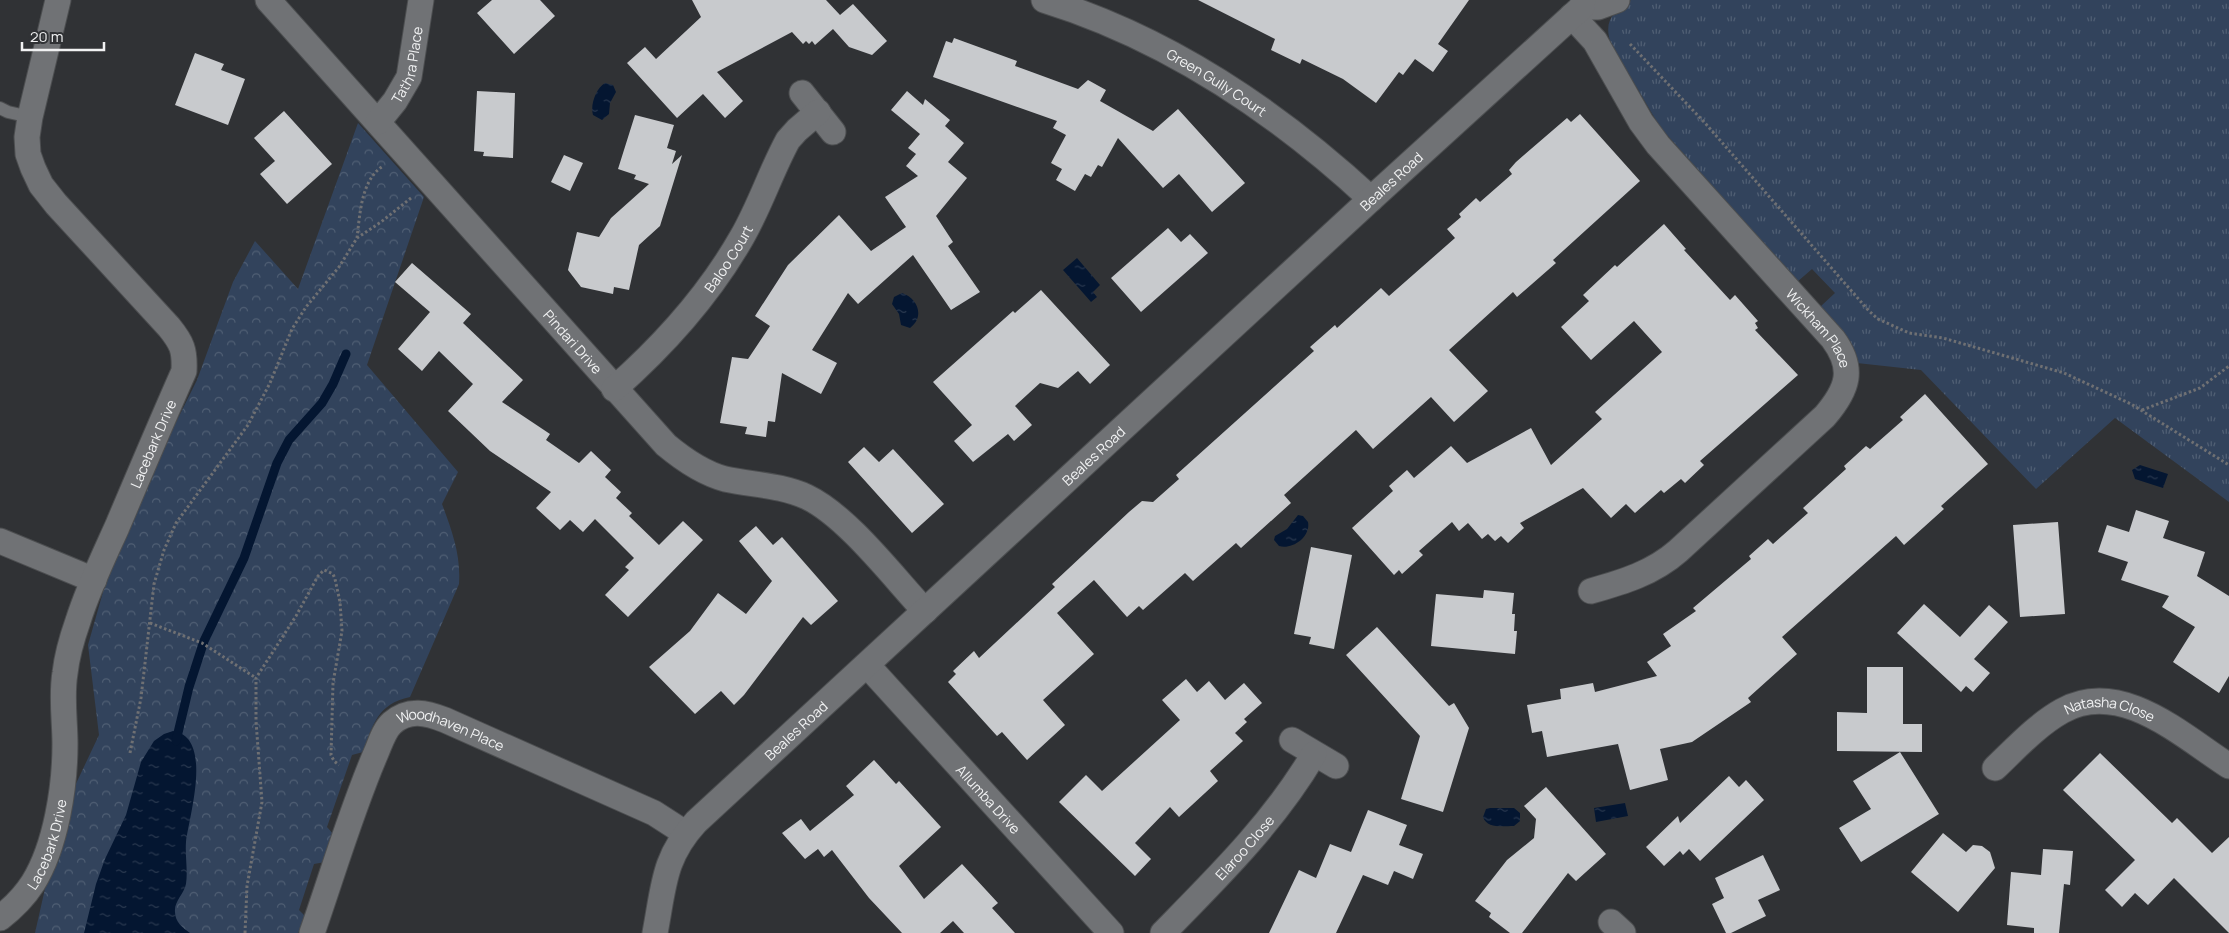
<svg xmlns="http://www.w3.org/2000/svg" width="2229" height="933" viewBox="0 0 2229 933" font-family="Manrope,sans-serif">
  <defs>
    <pattern id="grass-tufts" width="24" height="20" patternUnits="userSpaceOnUse" patternTransform="scale(1.25)"><rect width="24" height="20" fill="#32435c"/><path d="M3 7l-1-3M5 7V3M7 7l1-3M15 17l-1-3M17 17v-4M19 17l1-3" fill="none" stroke="#505f74"/></pattern>
    <pattern id="park-crowns" width="20" height="18" patternUnits="userSpaceOnUse" patternTransform="scale(1.25)"><rect width="20" height="18" fill="#32435c"/><path d="M2 6a3 3 0 1 1 6 0M12 15a3 3 0 1 1 6 0" fill="none" stroke="#505f74"/></pattern>
    <pattern id="water-ripples" width="26" height="14" patternUnits="userSpaceOnUse" patternTransform="scale(1.25)"><rect width="26" height="14" fill="#041631"/><path d="M2 4q2-2 4 0t4 0M15 11q2-2 4 0t4 0" fill="none" stroke="#29384f"/></pattern>
  </defs>
  <rect width="100%" height="100%" fill="#303235"/>
  <path fill="url(#grass-tufts)" d="M1631,0H2229V502L2115,418L2036,489L1921,370L1857,363L1820,307L1835,293L1812,269L1797,282L1660,127L1611,44C1603,20 1613,13 1631,0Z"/>
  <path fill="url(#park-crowns)" d="M358,123L424,197L367,365L458,472L442,504C452,531 461,555 459,584L410,697C377,704 373,725 363,752L352,755L327,827L334,835L325,862L314,864L299,910L306,917L298,933H35L58,831L73,790L99,735L88,645L118,539L197,380L233,282L255,241L298,289Z"/>
  <path fill="url(#water-ripples)" d="M605,83L613,85L616,92L610,103L609,114L602,120L593,115C590,105 596,88 605,83Z
    M1077,258L1100,285L1093,292L1097,297L1091,302L1063,270Z
    M902,293C918,298 925,317 910,328L901,325L899,314L892,304L894,297Z
    M2140,465L2168,474L2163,488L2135,479L2132,470Z
    M1298,515L1303,516L1308,522C1311,537 1292,550 1279,546L1274,540L1275,536L1287,529Z
    M173,731C214,737 189,816 186,842C185,856 188,871 186,884C184,894 174,901 175,912C175,922 183,928 190,933H84L96,884L105,859L126,815L141,762L154,741L164,734Z
    M1625,803L1628,816L1596,822L1594,808Z
    M1490,808H1514L1520,813V821L1514,826C1503,826 1487,829 1483,817L1486,809Z"/>
  <g fill="none" stroke-linecap="round" stroke-linejoin="round">
    <path stroke="#041631" stroke-width="9" d="M176,741L189,687L204,641L244,558L277,463L289,440L322,403L333,384L346,354"/>
  </g>
  <path fill="#c8cacd" d="M492,0H540L555,16L514,54L477,13Z
    M692,0H826L840,15L853,4L887,41L872,55L849,47L833,29L815,45L812,41L809,44L806,41L803,44L792,32L717,72L743,101L725,118L703,94L677,118L627,63L645,47L656,59L701,17Z
    M1198,0H1469L1438,44L1448,51L1433,72L1415,59L1403,75L1399,72L1376,103L1343,79L1302,59L1300,64L1271,50L1275,39Z
    M954,38L1017,61L1015,66L1078,89L1088,80L1106,90L1100,101L1153,131L1178,109L1245,183L1212,212L1179,174L1163,188L1118,138L1102,167L1098,165L1091,177L1085,174L1075,191L1056,180L1062,169L1051,163L1066,135L1053,128L1057,121L933,77L946,41L952,43Z
    M195,53L224,64L221,70L245,79L228,125L175,105Z
    M477,91L515,93L513,158L483,156L484,152L474,151Z
    M907,91L923,105L925,99L950,120L945,126L964,143L948,162L967,178L936,216L953,242L948,246L980,292L951,310L913,255L858,304L848,293L812,350L837,363L821,394L782,373L775,422L768,421L766,437L745,434L747,427L720,423L732,357L748,359L770,326L755,316L788,265L839,215L871,251L906,227L885,197L918,176L906,166L916,154L908,148L920,134L891,110Z
    M284,111L332,164L287,204L260,174L275,161L254,138Z
    M1580,114L1640,181L1553,260L1556,263L1517,297L1513,292L1449,350L1488,391L1454,422L1431,397L1373,449L1356,430L1284,495L1291,503L1241,548L1236,543L1193,581L1185,573L1143,610L1139,606L1127,617L1094,580L1057,613L1094,654L1043,700L1065,725L1027,760L1002,732L997,736L948,682L956,674L953,671L974,651L979,658L1055,587L1052,584L1129,512L1142,501L1153,502L1179,479L1176,475L1314,351L1310,347L1335,325L1337,328L1381,288L1389,296L1455,238L1447,229L1461,217L1459,214L1476,198L1480,202L1512,174L1509,170L1516,162L1567,118L1571,122Z
    M635,115L674,125L667,148L676,151L672,164L682,155L660,226L639,245L629,290L614,287L613,294L581,287L568,270L577,232L599,237L611,218L649,184L634,179L636,175L618,169Z
    M564,155L583,163L570,191L551,182Z
    M1664,224L1686,249L1684,250L1730,300L1735,295L1758,321L1755,323L1758,328L1755,330L1798,375L1700,461L1704,465L1685,483L1681,479L1664,493L1661,490L1635,513L1626,504L1611,518L1583,488L1520,523L1524,528L1508,543L1501,536L1495,541L1488,534L1482,539L1468,523L1459,531L1452,522L1419,551L1423,555L1402,574L1399,570L1394,575L1352,528L1393,491L1389,486L1407,470L1414,478L1451,446L1467,463L1531,428L1551,465L1602,419L1595,412L1662,352L1634,321L1591,360L1561,327L1589,301L1583,295L1615,265L1617,267Z
    M1168,228L1181,242L1190,234L1208,253L1141,312L1111,278Z
    M412,263L471,314L463,323L523,380L502,402L550,434L546,440L579,463L591,451L611,470L605,477L621,492L616,498L632,513L629,516L659,545L683,521L703,540L628,617L605,595L629,570L625,567L634,558L595,519L583,532L570,520L560,530L536,508L551,492L490,451L448,411L473,384L439,351L422,371L398,349L430,312L395,282Z
    M1041,290L1110,365L1090,384L1078,371L1058,388L1040,383L1015,406L1032,425L1014,441L1008,434L973,462L954,441L972,425L933,382L1013,311L1015,313Z
    M1925,394L1988,464L1941,506L1944,509L1904,545L1896,536L1782,637L1797,654L1748,698L1751,702L1692,742L1660,749L1668,780L1630,790L1618,744L1547,757L1542,731L1532,733L1527,705L1561,699L1560,689L1593,683L1595,692L1657,676L1647,662L1671,646L1663,634L1696,611L1693,608L1751,559L1749,556L1768,539L1773,544L1808,513L1803,508L1846,469L1844,466L1866,446L1870,449L1903,420L1900,417Z
    M864,447L879,462L893,449L944,504L912,533L848,462Z
    M2136,510L2169,521L2163,538L2205,552L2197,576L2229,596V676L2219,693L2173,662L2195,627L2162,607L2169,596L2121,580L2128,562L2098,552L2107,525L2129,532Z
    M2058,522L2065,614L2020,617L2013,525Z
    M756,526L773,545L782,537L838,601L811,625L803,617L744,695L734,705L721,691L695,714L649,667L690,631L718,593L746,614L772,581L739,541Z
    M1311,547L1352,555L1334,649L1309,644L1311,637L1294,634Z
    M1484,590L1514,593L1512,614H1515L1514,631H1517L1515,654L1431,646L1436,594L1483,598Z
    M1924,604L1960,637L1989,605L2008,622L1974,659L1990,673L1973,692L1966,686L1961,692L1897,633Z
    M1377,627L1449,706L1454,703L1469,728L1443,812L1401,799L1420,736L1346,655Z
    M1867,667H1903V724H1922V752L1837,751V712L1867,713Z
    M1186,679L1197,692L1209,681L1225,700L1244,683L1262,703L1244,719L1247,722L1235,733L1243,741L1210,771L1218,781L1179,817L1170,807L1135,843L1151,859L1135,876L1059,802L1086,775L1102,791L1180,720L1162,700Z
    M1900,752L1939,814L1861,862L1839,828L1871,809L1853,781Z
    M2100,753L2172,823L2177,818L2212,853L2229,837V933L2174,878L2148,905L2135,893L2122,907L2105,890L2135,860L2063,790Z
    M874,760L896,784L899,781L941,827L899,866L924,899L962,864L998,903L992,908L1015,933H964L953,921L940,933H902L869,898L832,850L824,857L818,849L805,859L782,833L801,819L810,831L854,795L846,786Z
    M1729,776L1739,787L1746,780L1764,800L1700,861L1689,849L1683,855L1680,851L1664,866L1646,847L1678,816L1680,823Z
    M1546,787L1606,854L1576,881L1568,873L1522,933H1510L1489,917L1491,913L1475,901L1507,860L1534,838L1536,819L1524,806Z
    M1368,810L1407,825L1399,845L1423,854L1413,879L1394,871L1388,885L1363,875L1336,933H1269L1299,870L1316,878L1330,844L1351,852Z
    M1943,833L1966,852L1973,845L1982,846L1990,852L1995,868L1958,912L1911,872Z
    M2043,849L2073,851L2070,885L2064,884L2059,933H2034V928L2007,925L2011,872L2041,875Z
    M1763,855L1780,890L1758,900L1766,916L1731,933H1726L1712,904L1724,898L1715,878Z"/>
  <g fill="none" stroke-linecap="round" stroke-linejoin="round">
    <defs>
      <path id="lane" d="M0,108L8,112L30,117"/>
      <g id="street">
        <path id="s1" d="M268,0L666,445C684,460 703,473 725,479C753,485 781,485 807,497C847,516 894,578 925,611"/>
        <path id="s2" d="M1044,0C1167,38 1277,112 1371,199"/>
        <path d="M1582,7H1598L1617,0"/>
        <path id="s3" d="M1572,16L1595,41L1641,122L1658,145L1833,339C1855,369 1848,389 1825,416L1678,551C1653,573 1623,582 1591,591"/>
        <path d="M802,93L833,132"/>
        <path id="s4" d="M378,122L395,101L409,77L421,0"/>
        <path id="s5" d="M614,389C664,345 709,295 742,237C760,206 771,171 788,140L797,130L818,112"/>
        <path d="M0,541L94,580"/>
        <path id="s6" d="M867,665L1111,933"/>
        <path d="M1292,740L1336,766"/>
        <path id="s7" d="M1995,768C2016,748 2037,725 2062,711C2120,678 2181,735 2229,766"/>
        <path id="s8" d="M0,918C13,908 24,897 33,883C56,846 65,787 65,744C65,721 61,696 65,673C67,655 72,638 78,621C88,589 103,558 117,527C139,475 161,423 184,371C185,350 182,343 169,327L56,204L41,185L33,168L28,154L27,137L30,117L58,0"/>
        <path d="M1611,922L1623,933"/>
        <path id="s9" d="M312,933C333,873 351,811 376,753C380,744 384,730 392,723C409,708 427,713 445,720L654,813L685,833"/>
        <path id="s10" d="M655,933C664,886 663,858 696,822L1371,199L1582,7L1583,0"/>
        <path id="s11" d="M1163,933C1218,877 1274,822 1314,754"/>
      </g>
    </defs>
    <use href="#lane" stroke="#4c4e50" stroke-width="14"/>
    <use href="#street" stroke="#4c4e50" stroke-width="27"/>
    <path stroke="#6f7073" stroke-width="3" stroke-dasharray="2.5 2.5" stroke-linecap="butt" d="M1630,44L1705,123L1869,311L1878,319L1909,333L1943,338L2064,373L2131,404L2229,465
      M357,238C360,214 361,180 383,166
      M2142,410L2200,388L2229,366
      M150,623L202,643L256,678
      M130,753L141,698L154,584L164,550L176,523L248,425L270,383L292,329L306,307L339,267L357,238L381,222L411,198
      M245,933L247,886L262,802L256,721V678L296,616L318,576L324,570L333,574L335,579L340,602L342,631L333,683L331,755L334,761L339,765"/>
    <use href="#lane" stroke="#707275" stroke-width="12"/>
    <use href="#street" stroke="#707275" stroke-width="25"/>
  </g>
  <g text-anchor="middle" dominant-baseline="central" stroke-width="5" stroke-linejoin="round" paint-order="stroke">
    <g font-size="14" fill="#f1f2f3" stroke="#303235">
      <text stroke="none"><textPath href="#s4" startOffset="66">Tathra Place</textPath></text>
      <text stroke="none"><textPath href="#s2" startOffset="192">Green Gully Court</textPath></text>
      <text stroke="none"><textPath href="#s10" startOffset="1066">Beales Road</textPath></text>
      <text stroke="none"><textPath href="#s5" startOffset="174">Baloo Court</textPath></text>
      <text stroke="none"><textPath href="#s3" startOffset="400">Wickham Place</textPath></text>
      <text stroke="none"><textPath href="#s1" startOffset="458">Pindari Drive</textPath></text>
      <text stroke="none"><textPath href="#s8" startOffset="510">Lacebark Drive</textPath></text>
      <text stroke="none"><textPath href="#s10" startOffset="661">Beales Road</textPath></text>
      <text stroke="none"><textPath href="#s7" startOffset="138">Natasha Close</textPath></text>
      <text stroke="none"><textPath href="#s10" startOffset="256">Beales Road</textPath></text>
      <text stroke="none"><textPath href="#s9" startOffset="289">Woodhaven Place</textPath></text>
      <text stroke="none"><textPath href="#s6" startOffset="181">Allumba Drive</textPath></text>
      <text stroke="none"><textPath href="#s8" startOffset="90">Lacebark Drive</textPath></text>
      <text stroke="none"><textPath href="#s11" startOffset="118">Elaroo Close</textPath></text>
    </g>
  </g>
  <path d="M22 42v8h82v-8" fill="none" stroke="#f1f2f3" stroke-width="2.5"/>
  <text x="30" y="42" font-size="15" fill="#f1f2f3" stroke="#303235" stroke-width="4" paint-order="stroke">20 m</text>
</svg>
